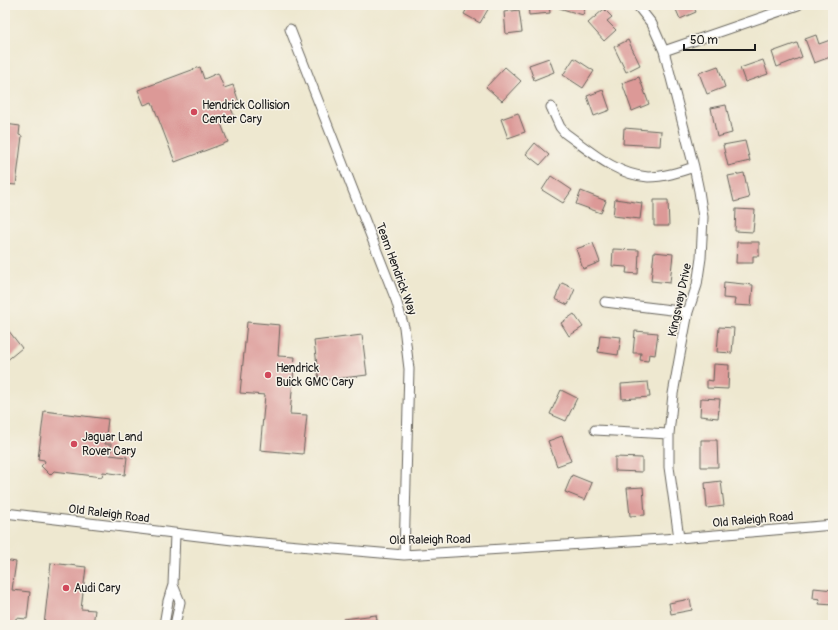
<svg xmlns="http://www.w3.org/2000/svg" width="838" height="630" viewBox="0 0 838 630" font-family="Pangolin,sans-serif">
  <rect width="100%" height="100%" fill="#f7f3e8"/>
  <filter id="ink" filterUnits="userSpaceOnUse"><feTurbulence type="fractalNoise" baseFrequency=".025" numOctaves="2"/><feDisplacementMap in="SourceGraphic" scale="8" xChannelSelector="R" yChannelSelector="G"/><feConvolveMatrix kernelMatrix="1 2 1 2 8 2 1 2 1" color-interpolation-filters="sRGB"/></filter>
  <filter id="wash" filterUnits="userSpaceOnUse"><feTurbulence type="fractalNoise" baseFrequency=".012" numOctaves="4" result="noise"/><feDisplacementMap in="SourceGraphic" scale="16" xChannelSelector="R" yChannelSelector="G"/><feGaussianBlur stdDeviation="0.9" result="paint"/><feColorMatrix in="noise" values="0 0 0 0 0 0 0 0 0 0 0 0 0 0 0 0 0 1.4 0 .05"/><feComposite in="paint" operator="in"/></filter>
  <g filter="url(#wash)">
    <rect width="100%" height="100%" fill="#eee8d0"/>
    <g id="blocks">
      <path fill="#dc9997" d="M469,5H487L490,6L480,23L464,14Z
        M528,5H549L550,13L529,15Z
        M560,5H586L583,15L559,8Z
        M674,5H693L696,12L680,19Z
        M604,9L612,17L607,21L616,30L604,41L588,23Z
        M519,10L522,32L506,34L504,12Z
        M816,35L819,44L833,39V56L814,63L805,39Z
        M628,40L640,65L626,72L614,47Z
        M797,43L802,57L777,67L772,52Z
        M549,58L554,72L534,80L529,65Z
        M574,58L594,71L583,88L563,75Z
        M763,60L768,74L745,82L740,68Z
        M718,66L725,87L707,94L699,73Z
        M200,67L204,79L218,73L224,88L233,85L240,105L231,108L234,116L220,121L228,142L175,162L152,102L144,105L138,90Z
        M505,67L521,81L502,101L486,87Z
        M639,77L649,104L632,111L622,83Z
        M603,90L610,110L594,116L587,96Z
        M726,105L732,133L717,137L711,108Z
        M518,113L525,132L508,138L501,119Z
        M5,124L20,126L19,135L22,136L16,185L5,184Z
        M624,128L661,131L660,146L623,144Z
        M745,141L750,161L728,166L723,145Z
        M535,143L549,155L540,165L526,154Z
        M744,173L749,198L734,202L728,176Z
        M551,176L572,190L563,203L542,190Z
        M581,191L606,201L601,213L576,204Z
        M615,199L642,203L640,219L613,216Z
        M654,200H668L669,226H654Z
        M736,209L755,210L753,232L735,231Z
        M737,242H759V256H753V263H736Z
        M593,243L600,262L583,269L576,249Z
        M613,249L639,250L638,274L626,273L627,267L612,266Z
        M654,252L673,254L670,283L651,281Z
        M724,282L753,285L751,306L734,305L735,299L723,298Z
        M562,283L575,289L568,305L555,299Z
        M574,314L583,327L569,336L561,323Z
        M247,322L280,325L278,356L295,357L290,414L307,415L303,454L260,450L265,395L240,393Z
        M5,326L22,348L5,362Z
        M719,327L734,328L732,353L717,352Z
        M635,331L658,333L655,355L649,354L648,361L640,360L641,353H633Z
        M362,335L367,375L319,381L314,341Z
        M600,335L621,337L618,355L598,352Z
        M714,364L729,365L728,389L707,388V380L713,381Z
        M648,382L650,397L622,399L621,384Z
        M561,390L577,398L566,421L550,414Z
        M701,398L720,399L718,418L700,416Z
        M44,411L108,419L105,444H112L110,455L127,457L125,475L103,472L102,477L54,471L50,475L41,466L45,462L44,460L38,459Z
        M562,436L571,461L557,466L548,441Z
        M701,440H717L718,467H701Z
        M615,457L642,458V472L615,471Z
        M572,475L592,483L585,500L565,492Z
        M721,481L724,506L707,508L705,483Z
        M643,487L645,515L630,516L627,488Z
        M5,560L16,562L12,590L30,592L27,619L16,618L15,625H5Z
        M51,563L86,567L81,609L95,610L93,625H44Z
        M814,588L833,590V605L819,604L820,599L813,598Z
        M690,599L692,610L671,614L669,603Z
        M376,615L378,625H344L343,619Z"/>
    </g>
  </g>
  <g filter="url(#ink)">
    <use href="#blocks" fill-opacity="0" stroke="#66635b" stroke-width="1"/>
    <g fill="none" stroke-linecap="round" stroke-linejoin="round">
      <defs>
        <path id="minor" d="M637,5L652,24L664,51L694,167L699,191L703,217L701,258L697,285L688,312L679,360L673,394L669,434V467L679,538
          M290,29L396,300L404,327L409,369L404,555
          M664,51L798,5
          M551,107L560,127L565,133C590,151 616,175 648,177C664,177 679,172 694,167
          M605,302L688,312
          M595,430L669,434
          M5,513L241,541L404,555L679,538L833,525
          M173,585L180,602L175,625
          M164,625L168,601L173,585L175,534"/>
      </defs>
      <use href="#minor" stroke="#66635b" stroke-width="11"/>
      <use href="#minor" stroke="#fff" stroke-width="9"/>
    </g>
  </g>
  <g fill="#d1495b" stroke="#f7f3e8" stroke-width="1.5">
    <circle cx="194" cy="112" r="4"/>
    <circle cx="268" cy="375" r="4"/>
    <circle cx="74" cy="444" r="4"/>
    <circle cx="66" cy="588" r="4"/>
  </g>
  <g text-anchor="middle" dominant-baseline="central" stroke-width="3" stroke-linejoin="round" paint-order="stroke">
    <g font-size="12" fill="#1c1c1c" stroke="#f7f3e8" text-anchor="start">
      <text x="202" y="105">Hendrick Collision<tspan x="202" dy="14">Center Cary</tspan></text>
      <text x="276" y="368">Hendrick<tspan x="276" dy="14">Buick GMC Cary</tspan></text>
      <text x="82" y="437">Jaguar Land<tspan x="82" dy="14">Rover Cary</tspan></text>
      <text x="74" y="588">Audi Cary</text>
    </g>
    <g font-size="12" fill="#1c1c1c" stroke="#f7f3e8">
      <text transform="translate(396 269) rotate(70)">Team Hendrick Way</text>
      <text transform="translate(680 300) rotate(-78)">Kingsway Drive</text>
      <text transform="translate(109 514) rotate(7)">Old Raleigh Road</text>
      <text transform="translate(753 520) rotate(-5)">Old Raleigh Road</text>
      <text transform="translate(430 540) rotate(-1)">Old Raleigh Road</text>
    </g>
  </g>
  <rect width="838" height="630" fill="none" stroke="#f7f3e8" stroke-width="20"/>
  <path d="M684 44v6h71v-6" fill="none" stroke="#1c1c1c" stroke-width="2"/>
  <text x="690" y="44" font-size="12" fill="#1c1c1c" stroke="#f7f3e8" stroke-width="3" paint-order="stroke">50 m</text>
</svg>
